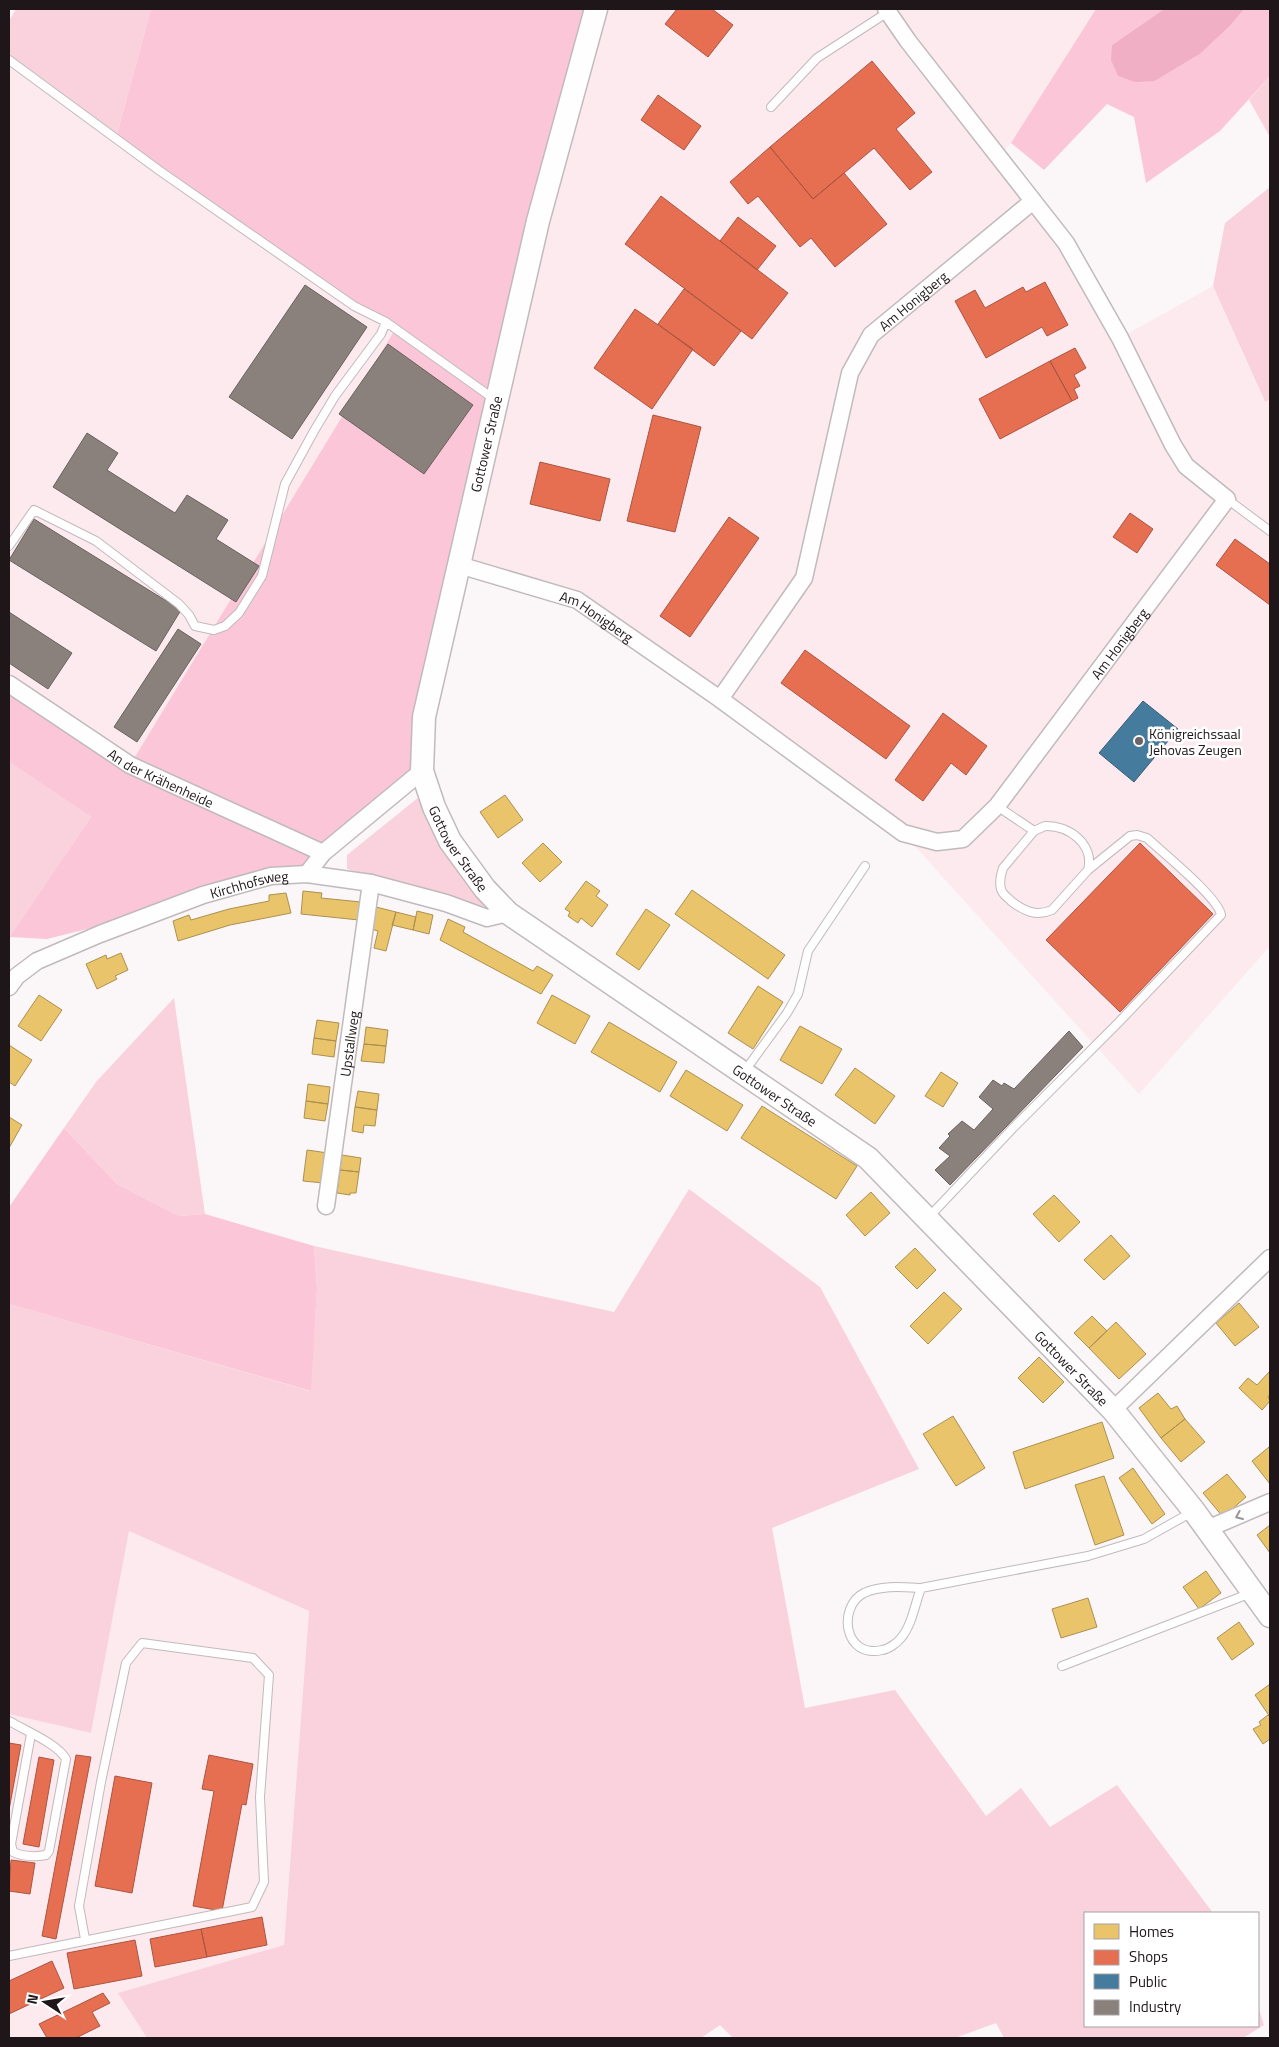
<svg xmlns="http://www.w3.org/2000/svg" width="1279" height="2047" viewBox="0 0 1279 2047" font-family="'Titillium Web',sans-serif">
  <rect width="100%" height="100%" fill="#fbf6f7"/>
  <path fill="#fceaef" d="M596,9H1096L1011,143L1000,156L1120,338L1213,286L1264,402L1270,399V946L1139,1094L903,833L577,600L459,565Z
    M9,66L116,138L394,330L130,765L9,684Z
    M129,1531L309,1611L284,1945L119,1993L147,2038H9V1714L91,1733Z"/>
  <path fill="#fad2de" d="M16,9H151L116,138L9,66V21Z
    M1270,76V137L1249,100Z
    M1270,187V399L1265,402L1213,286L1225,223Z
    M9,762L91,817L9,940Z
    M419,797L443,850L483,898V910L347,869V855Z
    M174,998L205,1214L179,1216L117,1184L64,1128L96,1082Z
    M689,1189L820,1287L919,1469L772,1528L805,1708L895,1690L986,1816L1021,1788L1050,1827L1117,1785L1213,1913H1085V2026H1258V2006L1264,2025L1243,2038H1004L996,2023L955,2038H733L720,2025L701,2038H147L118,1993L284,1945L309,1611L129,1531L91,1733L9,1714V1304L310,1391L317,1288L314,1246L614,1312Z"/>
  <path fill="#fbc6d7" d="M151,9H596L422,771L307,874L47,939L10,937L91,817L9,762V684L130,765L394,331L116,138Z
    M1096,9H1164L1112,45L1155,81L1200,54L1231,25L1244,9H1270V76L1220,131L1146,183L1134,117L1107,104L1044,170L1011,143Z
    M64,1128L117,1184L179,1216L205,1214L314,1246L317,1288L311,1391L9,1304V1207Z"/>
  <path fill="#f0afc5" d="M1164,9H1244L1231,25L1200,54L1155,81L1135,82L1118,76L1111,60L1112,45Z"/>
  <path fill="#e9c46a" stroke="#ac9051" d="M505,795L523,820L498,838L480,812Z
    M543,843L562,862L540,882L522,863Z
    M586,881L600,891L596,896L608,905L592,927L581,918L578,923L568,916L570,912L565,909Z
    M692,890L785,955L768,979L675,914Z
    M303,891L322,893L321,898L361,902L359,920L301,914Z
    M286,893L291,913L230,925L178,941L173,921L189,915L191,920L229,909L269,901V895Z
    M376,907L396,912L386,951L374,948L378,931L371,929Z
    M646,909L670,925L639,970L616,954Z
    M417,911L433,915L429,934L413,930Z
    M396,912L416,917L413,930L392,925Z
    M448,919L465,927L463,932L533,971L537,966L553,975L541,994L440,940Z
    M121,953L128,970L115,976L117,979L97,989L86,964L106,955L107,959Z
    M758,986L783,1002L753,1049L728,1033Z
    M39,995L62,1010L41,1041L18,1026Z
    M552,995L590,1016L575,1044L537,1023Z
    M317,1020L339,1023L336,1041L314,1038Z
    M609,1022L677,1062L660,1092L591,1052Z
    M800,1026L842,1049L822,1084L780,1060Z
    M366,1027L388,1030L386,1046L364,1044Z
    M314,1038L336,1041L334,1057L312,1054Z
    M364,1044L386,1046L384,1063L361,1061Z
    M9,1045L32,1060L15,1086L9,1082Z
    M855,1068L895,1096L875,1124L835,1095Z
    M686,1070L743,1105L727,1131L670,1096Z
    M941,1072L958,1083L943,1107L925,1096Z
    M308,1084L330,1087L328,1104L306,1101Z
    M358,1091L379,1094L377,1110L355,1107Z
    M306,1101L328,1104L325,1121L304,1118Z
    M762,1106L857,1166L836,1199L741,1138Z
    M355,1107L377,1110L375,1126L364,1125L363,1133L352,1131Z
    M9,1117L22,1125L9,1148Z
    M307,1150L328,1153L324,1183L303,1181Z
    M342,1155L361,1158L359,1172L340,1170Z
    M340,1170L359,1172L356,1193H350V1195L337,1193Z
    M871,1192L890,1213L865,1236L846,1215Z
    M1054,1195L1080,1222L1059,1242L1033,1214Z
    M1111,1235L1130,1256L1104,1280L1084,1260Z
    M915,1248L936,1270L917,1289L895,1267Z
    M944,1292L962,1309L928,1344L910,1326Z
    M1239,1303L1259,1327L1235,1346L1216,1323Z
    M1092,1316L1107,1331L1089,1348L1074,1333Z
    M1116,1322L1146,1354L1119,1379L1089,1348Z
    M1039,1357L1064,1382L1043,1403L1018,1378Z
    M1270,1371V1394L1268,1397L1270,1401L1262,1410L1239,1388L1248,1378L1257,1385Z
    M1158,1393L1171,1409L1177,1406L1185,1419L1161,1438L1139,1408Z
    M953,1416L985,1468L956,1486L923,1434Z
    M1185,1419L1205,1442L1181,1462L1161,1438Z
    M1102,1422L1114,1458L1025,1489L1013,1452Z
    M1269,1447L1270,1449V1484L1252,1461Z
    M1133,1468L1165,1514L1152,1524L1119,1478Z
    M1227,1474L1246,1497L1223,1517L1203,1493Z
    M1104,1476L1124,1535L1095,1545L1075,1485Z
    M1270,1525V1553L1257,1535Z
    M1206,1571L1221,1593L1199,1609L1183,1587Z
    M1088,1598L1097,1627L1061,1638L1052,1609Z
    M1239,1622L1254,1644L1232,1660L1217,1638Z
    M1270,1684V1717L1255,1695Z
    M1268,1715L1270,1717V1739L1263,1744L1253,1729L1261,1725L1259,1722Z"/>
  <path fill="#e76f51" stroke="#ab5440" d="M677,9H712L733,25L708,57L665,24Z
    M872,61L915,113L896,129L932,172L910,190L874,148L813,199L770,147Z
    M658,95L701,126L684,150L641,120Z
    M770,147L813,199L844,173L887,224L835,267L811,238L800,247L758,196L748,204L730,182Z
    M661,196L788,293L752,339L625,244Z
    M738,217L776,246L757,270L720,241Z
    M1045,282L1068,325L1047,336L1042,327L986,358L955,301L975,290L985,308L1023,287L1026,292Z
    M684,289L741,331L714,366L658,324Z
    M635,309L693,349L652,409L594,368Z
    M1075,348L1086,368L1074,375L1080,386L1074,389L1078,398L1072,401L1050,361Z
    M1050,361L1072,401L1000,439L979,399Z
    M653,415L701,427L675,532L627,521Z
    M540,462L610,479L600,521L530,504Z
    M1130,513L1153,529L1137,553L1113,537Z
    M729,517L759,538L690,637L660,616Z
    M1235,539L1270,564V605L1216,565Z
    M805,650L910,726L886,759L781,683Z
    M943,713L987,746L966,775L951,763L923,801L895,780Z
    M1140,843L1213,914L1120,1012L1046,940Z
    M9,1743L21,1745L9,1810Z
    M76,1755L91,1757L56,1939L42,1936Z
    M209,1755L253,1764L246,1805L242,1804L222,1911L193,1906L214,1791L202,1789Z
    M39,1757L54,1760L39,1847L23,1844Z
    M115,1776L152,1783L132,1893L95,1886Z
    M11,1860L35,1863L30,1894L9,1891Z
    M262,1917L267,1945L207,1957L201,1929Z
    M201,1929L207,1957L155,1967L150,1939Z
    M135,1940L142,1976L74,1989L67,1953Z
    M52,1961L64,1988L9,2014V1981Z
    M103,1993L110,2003L92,2012L100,2026L76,2038H47L39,2024Z"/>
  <path fill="#457b9d" stroke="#395d75" d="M1143,701L1178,729L1134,782L1099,753Z"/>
  <path fill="#8a817c" stroke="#6a615e" d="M305,285L367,327L292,439L229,397Z
    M388,344L473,405L424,474L339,414Z
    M87,433L118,453L107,470L175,513L187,495L228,520L216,539L259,566L236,602L53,487Z
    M34,519L181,610L156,651L9,560Z
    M9,612L72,653L48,689L9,663Z
    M178,629L201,644L137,742L114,727Z
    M1069,1031L1083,1047L950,1185L935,1170L950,1156L939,1148L950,1136L948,1134L962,1121L974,1130L993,1109L979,1097L993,1080L1002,1086L1004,1083L1014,1089Z"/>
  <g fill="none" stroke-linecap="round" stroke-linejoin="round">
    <defs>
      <path id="lane" d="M9,60L160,171L354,306L386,322L494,399
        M771,107L817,58L888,12
        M1227,499L1270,531
        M9,546L34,510L96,541L179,604L189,615L195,626L214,630L225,626L239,613L262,576L285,484L314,431L335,396L381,334L386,322
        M997,806L1034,831
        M1045,826C1068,825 1095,844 1088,870L1052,910C1036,917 1024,911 1011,901C1007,897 1002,894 1001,889C999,882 1001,874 1003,868L1034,831Z
        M744,1072L787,1013L798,994L808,951L865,866
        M928,1218L1013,1128L1118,1023L1221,915C1219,898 1162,852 1147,838L1137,835L1130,836L1088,870
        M921,1588C902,1587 882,1585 864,1593C837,1607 844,1659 882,1650C889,1649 897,1643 901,1638C912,1625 915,1604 921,1588L1088,1556L1144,1539L1192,1512
        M1062,1666L1251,1593
        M9,1721L11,1722C26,1731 58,1744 66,1759L49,1851L46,1855C35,1857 22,1856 13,1852L11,1844L31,1734
        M9,1956L252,1907L264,1882L260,1797L269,1675L253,1658L142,1643L126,1663L101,1782L79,1906L85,1939"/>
      <g id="street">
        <path id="s1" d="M459,565L577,600L720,699L903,833L937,842L963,839L997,806L1227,499L1186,466L1173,445L1120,338L1066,243L908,41L886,9"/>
        <path id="s2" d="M9,684L130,765L323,853"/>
        <path id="s3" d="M720,699L804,578L850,373L871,335L1033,201"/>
        <path d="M307,874L323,853L422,771"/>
        <path id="s4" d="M9,987L17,976L37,961L100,934L203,895L271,876L307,874L371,883L446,903L487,918L508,913"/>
        <path id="s5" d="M326,1206L371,883"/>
        <path d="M1113,1410L1270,1258"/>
        <path d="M1207,1529L1270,1502"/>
      </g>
      <g id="secondary">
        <path id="s6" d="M596,9L538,221L424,717L422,771L434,807L450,841L485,889L508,913L868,1158L1113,1410L1194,1511L1270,1616"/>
      </g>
    </defs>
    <use href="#lane" stroke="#c1babc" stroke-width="10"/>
    <use href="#street" stroke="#c1babc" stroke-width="19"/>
    <use href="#secondary" stroke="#c1babc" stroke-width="25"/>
    <use href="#lane" stroke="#fefefe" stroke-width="8"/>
    <use href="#street" stroke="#fefefe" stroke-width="16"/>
    <use href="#secondary" stroke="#fefefe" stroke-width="22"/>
  </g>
  <defs><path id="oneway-chevron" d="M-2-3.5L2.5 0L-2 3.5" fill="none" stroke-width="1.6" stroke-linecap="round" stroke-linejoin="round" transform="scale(1.25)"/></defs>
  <use stroke="#999696" href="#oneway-chevron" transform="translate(1239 1516) rotate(157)"/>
  <circle fill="#6b6466" stroke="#fff" stroke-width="2" cx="1139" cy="741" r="5"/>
  <g text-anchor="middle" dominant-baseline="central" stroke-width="5" stroke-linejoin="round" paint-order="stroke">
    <g font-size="14" fill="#1e1618" stroke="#fff">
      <text stroke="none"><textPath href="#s3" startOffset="455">Am Honigberg</textPath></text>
      <text transform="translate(486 444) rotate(-77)">Gottower Straße</text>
      <text stroke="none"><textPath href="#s1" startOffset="148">Am Honigberg</textPath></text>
      <text stroke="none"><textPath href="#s1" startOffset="836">Am Honigberg</textPath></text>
      <text stroke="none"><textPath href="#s2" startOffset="179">An der Krähenheide</textPath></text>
      <text stroke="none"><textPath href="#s6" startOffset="869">Gottower Straße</textPath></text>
      <text stroke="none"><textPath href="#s4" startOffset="265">Kirchhofsweg</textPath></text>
      <text stroke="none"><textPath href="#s5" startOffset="164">Upstallweg</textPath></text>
      <text stroke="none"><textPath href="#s6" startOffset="1274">Gottower Straße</textPath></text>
      <text stroke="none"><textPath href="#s6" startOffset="1679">Gottower Straße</textPath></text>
    </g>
    <g font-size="14" fill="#1e1618" stroke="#fff" text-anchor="start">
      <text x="1149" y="733">Königreichssaal<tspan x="1149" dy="16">Jehovas Zeugen</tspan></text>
    </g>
  </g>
  <rect width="1279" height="2047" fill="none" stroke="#1e1618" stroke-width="20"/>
  <rect x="1084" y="1912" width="175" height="115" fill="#ffffff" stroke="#a5a2a3"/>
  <rect x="1094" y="1924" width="25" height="15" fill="#e9c46a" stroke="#a5a2a3"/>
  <text x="1129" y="1937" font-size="15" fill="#1e1618">Homes</text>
  <rect x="1094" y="1950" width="25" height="15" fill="#e76f51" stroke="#a5a2a3"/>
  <text x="1129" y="1962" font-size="15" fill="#1e1618">Shops</text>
  <rect x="1094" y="1974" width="25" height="15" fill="#457b9d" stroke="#a5a2a3"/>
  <text x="1129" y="1987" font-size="15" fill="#1e1618">Public</text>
  <rect x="1094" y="2000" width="25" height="15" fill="#8a817c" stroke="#a5a2a3"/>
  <text x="1129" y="2012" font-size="15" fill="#1e1618">Industry</text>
  <g transform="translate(45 2002) rotate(282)" stroke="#ffffff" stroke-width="4" paint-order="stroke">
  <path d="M0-4L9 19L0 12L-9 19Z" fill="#1e1618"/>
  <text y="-8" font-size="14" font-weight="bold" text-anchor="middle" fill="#1e1618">N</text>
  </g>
</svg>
